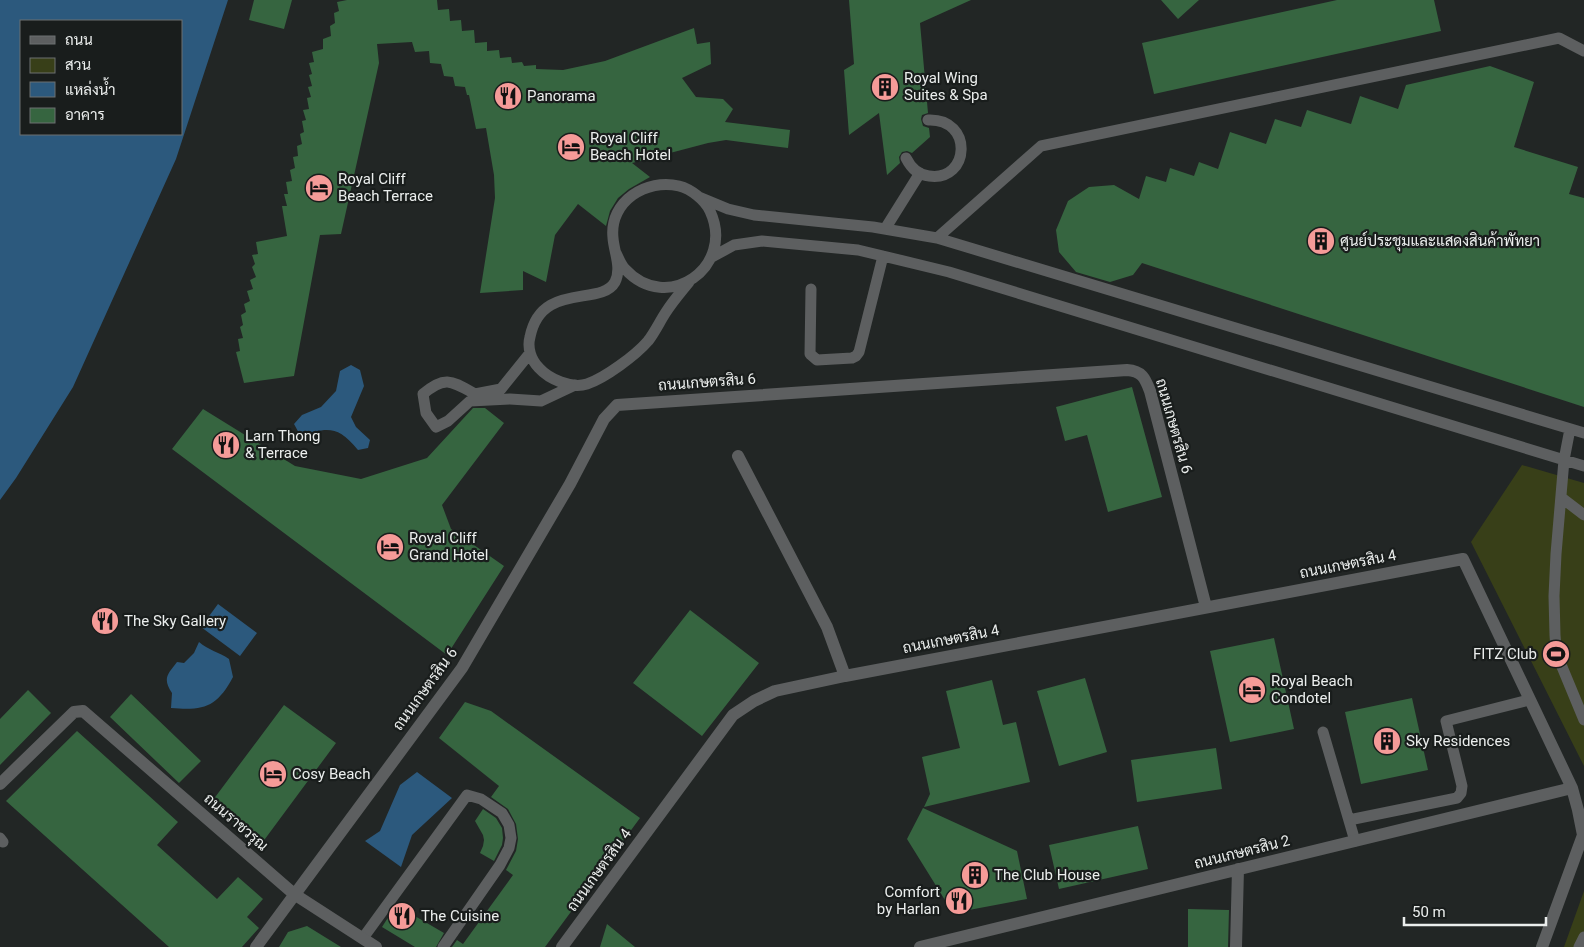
<svg xmlns="http://www.w3.org/2000/svg" width="1584" height="947" viewBox="0 0 1584 947" font-family="Roboto,Sarabun,sans-serif">
  <rect width="100%" height="100%" fill="#222625"/>
  <path fill="#383f18" d="M1522,465L1584,483V766L1471,542Z
    M1584,891V947H1564Z"/>
  <path fill="#2c597d" fill-rule="evenodd" d="M0,0H228L176,159L73,387L16,478L0,500ZM21,21H181V134H21Z
    M351,365L360,370L364,386L351,417L356,427L370,440L368,448L358,450C337,425 329,428 300,435L294,424L302,415L321,407L336,391L340,371Z
    M218,604L257,633L240,656L201,627Z
    M199,642C208,650 219,652 229,659L233,677C217,707 204,711 171,708L172,693C162,678 168,674 177,662L184,663L194,653Z
    M417,772L452,798L412,835L401,867L365,841L380,831L400,785Z"/>
  <path fill="#366540" d="M254,0H292L284,29L249,20Z
    M347,0H437L438,10L449,9L450,21L461,20L462,31L474,30L475,43L487,42V51L499,50L500,58L511,57L512,63L522,62L524,66L536,65V69L563,70L605,61L694,28L697,44L710,42L711,64L682,78L696,97L723,99L733,109L725,122L790,130L788,148L726,140L708,143L632,163L650,177L629,189L618,198L610,211L606,226L578,204L555,235L546,282L523,271V290L480,293L495,198L494,175L486,128L476,129L469,95H467L465,87L455,86L453,77L444,76L441,64L430,63L429,51L415,52L412,42L377,44L379,63L341,234L320,235L294,376L244,383L236,352L240,351L238,339L243,338L240,327L243,325L241,315L246,312L244,304L250,301L247,291L253,289L250,280L256,277L252,267L255,264L252,255L258,254L256,242L287,236L282,206H287L284,194H288L286,182L292,181L290,170L295,168L293,157L298,156L297,146L302,144L300,134L304,132L302,121L306,120L303,110L309,109L307,98L311,97L308,87L312,86L309,75L312,74L309,63L314,62L312,52L323,49V39L331,36L330,26L335,23L334,13L339,11L337,2Z
    M849,0H971L920,23L928,113L922,115L921,119L923,126L929,128L930,137L912,153L907,151L902,152L899,157L900,163L887,175L879,113L849,135L844,70L854,64Z
    M1161,0H1199L1178,19Z
    M1337,0H1434L1441,31L1154,94L1142,43Z
    M1490,66L1534,82L1514,147L1578,167L1569,194L1584,198V407L1142,263L1133,275L1110,282L1076,272L1059,252L1056,230L1068,201L1089,187L1114,185L1139,199L1146,176L1166,182L1170,168L1194,176L1199,162L1218,169L1230,132L1266,144L1275,119L1301,127L1307,110L1351,124L1360,96L1398,109L1406,85Z
    M1132,387L1162,497L1108,512L1087,435L1065,441L1056,407Z
    M473,408H485L504,423L442,505L451,529L504,566L447,655L172,449L203,409L295,466L361,479L427,458Z
    M690,610L759,663L702,736L633,683Z
    M1274,638L1294,729L1230,742L1210,651Z
    M1085,678L1107,752L1059,766L1037,691Z
    M992,680L1003,725L1016,722L1030,782L924,807L930,794L922,757L960,748L946,691Z
    M28,690L51,713L0,765V719Z
    M131,694L201,761L179,783L110,717Z
    M1412,698L1428,770L1361,784L1345,712Z
    M465,702L491,711L640,818L545,947H452L457,940L463,944L513,875L506,870L516,851L518,839L516,824L508,809L491,797L499,786L439,738Z
    M284,705L336,743L262,843L210,804Z
    M77,731L178,822L157,845L217,899L238,877L263,899L247,917L259,928L242,947H169L6,801Z
    M1216,748L1222,789L1137,802L1131,760Z
    M923,808L1017,851L1027,899L953,913L907,839Z
    M483,809L496,818L502,828L503,838L502,845L494,861L480,853L483,846L484,840L483,835L475,821Z
    M1138,826L1148,869L1059,889L1049,845Z
    M396,905L444,933L436,947H415L382,927Z
    M1188,909L1229,910L1228,947H1188Z
    M607,924L635,947H600Z
    M307,926L341,947H279L288,932Z"/>
  <g fill="none" stroke-linecap="round" stroke-linejoin="round">
    <path stroke="#5d5f60" stroke-width="11" d="M906,158C911,168 918,175 929,176C970,182 974,118 928,120
      M699,197L728,209L754,215L873,227L937,238L1584,433
      M885,229L920,173
      M937,238L1041,146L1559,38L1584,51
      M616,253C619,259 621,265 625,269C667,315 736,267 710,211C705,200 691,189 679,186C647,178 609,201 613,238C614,252 622,268 615,282C601,307 541,281 530,337C527,348 531,360 539,368C549,379 571,389 587,384C605,378 636,355 648,341C655,332 660,321 666,312C673,301 681,292 689,282
      M712,257L734,245L762,241L858,250L949,272L1584,466
      M811,289L810,354L817,360L852,358L856,356L859,352L883,256
      M530,353L501,389L475,394C452,381 445,375 423,394L426,413L436,427L448,421L470,401L510,399L541,401L575,385
      M1570,429L1564,460L1556,554L1554,596L1555,635L1556,649L1560,662L1584,720
      M1562,498L1584,515
      M1323,732L1355,841
      M1349,820L1457,798L1461,793L1462,786L1446,721L1529,700
      M0,838L3,842
      M363,938L467,795L481,799L502,813L509,825L511,838L509,848L500,865L443,947
      M1579,947L1584,937"/>
    <path stroke="#5d5f60" stroke-width="12" d="M738,456L827,627L845,676
      M0,784L74,712L83,711L294,894L376,947
      M256,947L462,668L570,484L604,419L617,405L1127,370C1142,371 1145,378 1150,391L1206,607
      M562,947L733,715L754,701L775,691L845,676L1463,559L1572,788L1578,810L1583,835L1542,947
      M920,947L1572,788
      M1236,947L1238,869"/>
  </g>
  <defs>
    <symbol id="building-disc" viewBox="-11 -11 22 22"><circle r="9.5" fill="#f59b98" stroke="#191d1c"/><path d="M-4-6H4V6H1V3H-1V6H-4ZM-2.5-4.3h1.7v1.8h-1.7ZM.8-4.3h1.7v1.8H.8ZM-2.5-1h1.7V.8h-1.7ZM.8-1h1.7V.8H.8Z" fill="#111"/></symbol>
    <symbol id="restaurant-disc" viewBox="-11 -11 22 22"><circle r="9.5" fill="#f59b98" stroke="#191d1c"/><path d="M-5-6h1v4h1v-4h1v4h1v-4h1v5L-1.5 .5V6h-2V.5L-5-1ZM5-6V6H3V1.5H1.5Q1.5-4 5-6Z" fill="#111"/></symbol>
    <symbol id="hotel-disc" viewBox="-11 -11 22 22"><circle r="9.5" fill="#f59b98" stroke="#191d1c"/><path d="M-6-4.5h1.5V1H6V5H4.5V3h-9V5H-6ZM-4 0a1.8 1.8 0 1 1 3.6 0ZM.5 0V-2.5h3Q6-2.5 6 0Z" fill="#111"/></symbol>
    <symbol id="stadium-disc" viewBox="-11 -11 22 22"><circle r="9.5" fill="#f59b98" stroke="#191d1c"/><path d="M0-5a6.5 5 0 1 0 0 10a6.5 5 0 1 0 0-10ZM-3.5-1.8h7v3.6h-7Z" fill="#111"/></symbol>
  </defs>
  <g fill-rule="evenodd">
    <use href="#building-disc" x="869" y="71" width="32" height="32"/>
    <use href="#restaurant-disc" x="492" y="80" width="32" height="32"/>
    <use href="#hotel-disc" x="555" y="131" width="32" height="32"/>
    <use href="#hotel-disc" x="303" y="172" width="32" height="32"/>
    <use href="#building-disc" x="1305" y="225" width="32" height="32"/>
    <use href="#restaurant-disc" x="210" y="429" width="32" height="32"/>
    <use href="#hotel-disc" x="374" y="531" width="32" height="32"/>
    <use href="#restaurant-disc" x="89" y="605" width="32" height="32"/>
    <use href="#stadium-disc" x="1540" y="638" width="32" height="32"/>
    <use href="#hotel-disc" x="1236" y="674" width="32" height="32"/>
    <use href="#building-disc" x="1371" y="725" width="32" height="32"/>
    <use href="#hotel-disc" x="257" y="758" width="32" height="32"/>
    <use href="#building-disc" x="959" y="859" width="32" height="32"/>
    <use href="#restaurant-disc" x="943" y="885" width="32" height="32"/>
    <use href="#restaurant-disc" x="386" y="900" width="32" height="32"/>
  </g>
  <g text-anchor="middle" dominant-baseline="central" stroke-width="4.5" stroke-linejoin="round" paint-order="stroke">
    <g font-size="15" fill="#ebeeed" stroke="#191d1c" text-anchor="start">
      <text x="904" y="78">Royal Wing<tspan x="904" dy="17">Suites &amp; Spa</tspan></text>
      <text x="527" y="96">Panorama</text>
      <text x="590" y="138">Royal Cliff<tspan x="590" dy="17">Beach Hotel</tspan></text>
      <text x="338" y="179">Royal Cliff<tspan x="338" dy="17">Beach Terrace</tspan></text>
      <text x="1340" y="241">ศูนย์ประชุมและแสดงสินค้าพัทยา</text>
      <text x="245" y="436">Larn Thong<tspan x="245" dy="17">&amp; Terrace</tspan></text>
      <text x="409" y="538">Royal Cliff<tspan x="409" dy="17">Grand Hotel</tspan></text>
      <text x="124" y="621">The Sky Gallery</text>
      <text x="1537" y="654" text-anchor="end">FITZ Club</text>
      <text x="1271" y="681">Royal Beach<tspan x="1271" dy="17">Condotel</tspan></text>
      <text x="1406" y="741">Sky Residences</text>
      <text x="292" y="774">Cosy Beach</text>
      <text x="994" y="875">The Club House</text>
      <text x="940" y="892" text-anchor="end">Comfort<tspan x="940" dy="17">by Harlan</tspan></text>
      <text x="421" y="916">The Cuisine</text>
    </g>
    <g font-size="15" fill="#ebeeed" stroke="#191d1c">
      <text transform="translate(707 382) rotate(-4)">ถนนเกษตรสิน 6</text>
      <text transform="translate(1174 426) rotate(74)">ถนนเกษตรสิน 6</text>
      <text transform="translate(1348 564) rotate(-11)">ถนนเกษตรสิน 4</text>
      <text transform="translate(951 639) rotate(-11)">ถนนเกษตรสิน 4</text>
      <text transform="translate(425 689) rotate(-54)">ถนนเกษตรสิน 6</text>
      <text transform="translate(236 822) rotate(41)">ถนนราชวรุณ</text>
      <text transform="translate(1242 852) rotate(-14)">ถนนเกษตรสิน 2</text>
      <text transform="translate(599 870) rotate(-54)">ถนนเกษตรสิน 4</text>
    </g>
  </g>
  <rect x="20" y="20" width="162" height="115" fill="#191d1c" stroke="#6d7170"/>
  <rect x="30" y="36" width="25" height="8" fill="#5d5f60" stroke="#6d7170"/>
  <text x="65" y="45" font-size="15" fill="#ebeeed">ถนน</text>
  <rect x="30" y="58" width="25" height="15" fill="#383f18" stroke="#6d7170"/>
  <text x="65" y="70" font-size="15" fill="#ebeeed">สวน</text>
  <rect x="30" y="82" width="25" height="15" fill="#2c597d" stroke="#6d7170"/>
  <text x="65" y="95" font-size="15" fill="#ebeeed">แหล่งน้ำ</text>
  <rect x="30" y="108" width="25" height="15" fill="#366540" stroke="#6d7170"/>
  <text x="65" y="120" font-size="15" fill="#ebeeed">อาคาร</text>
  <path d="M1404 917v8h142v-8" fill="none" stroke="#ebeeed" stroke-width="2.5"/>
  <text x="1412" y="917" font-size="15" fill="#ebeeed" stroke="#191d1c" stroke-width="4" paint-order="stroke">50 m</text>
</svg>
